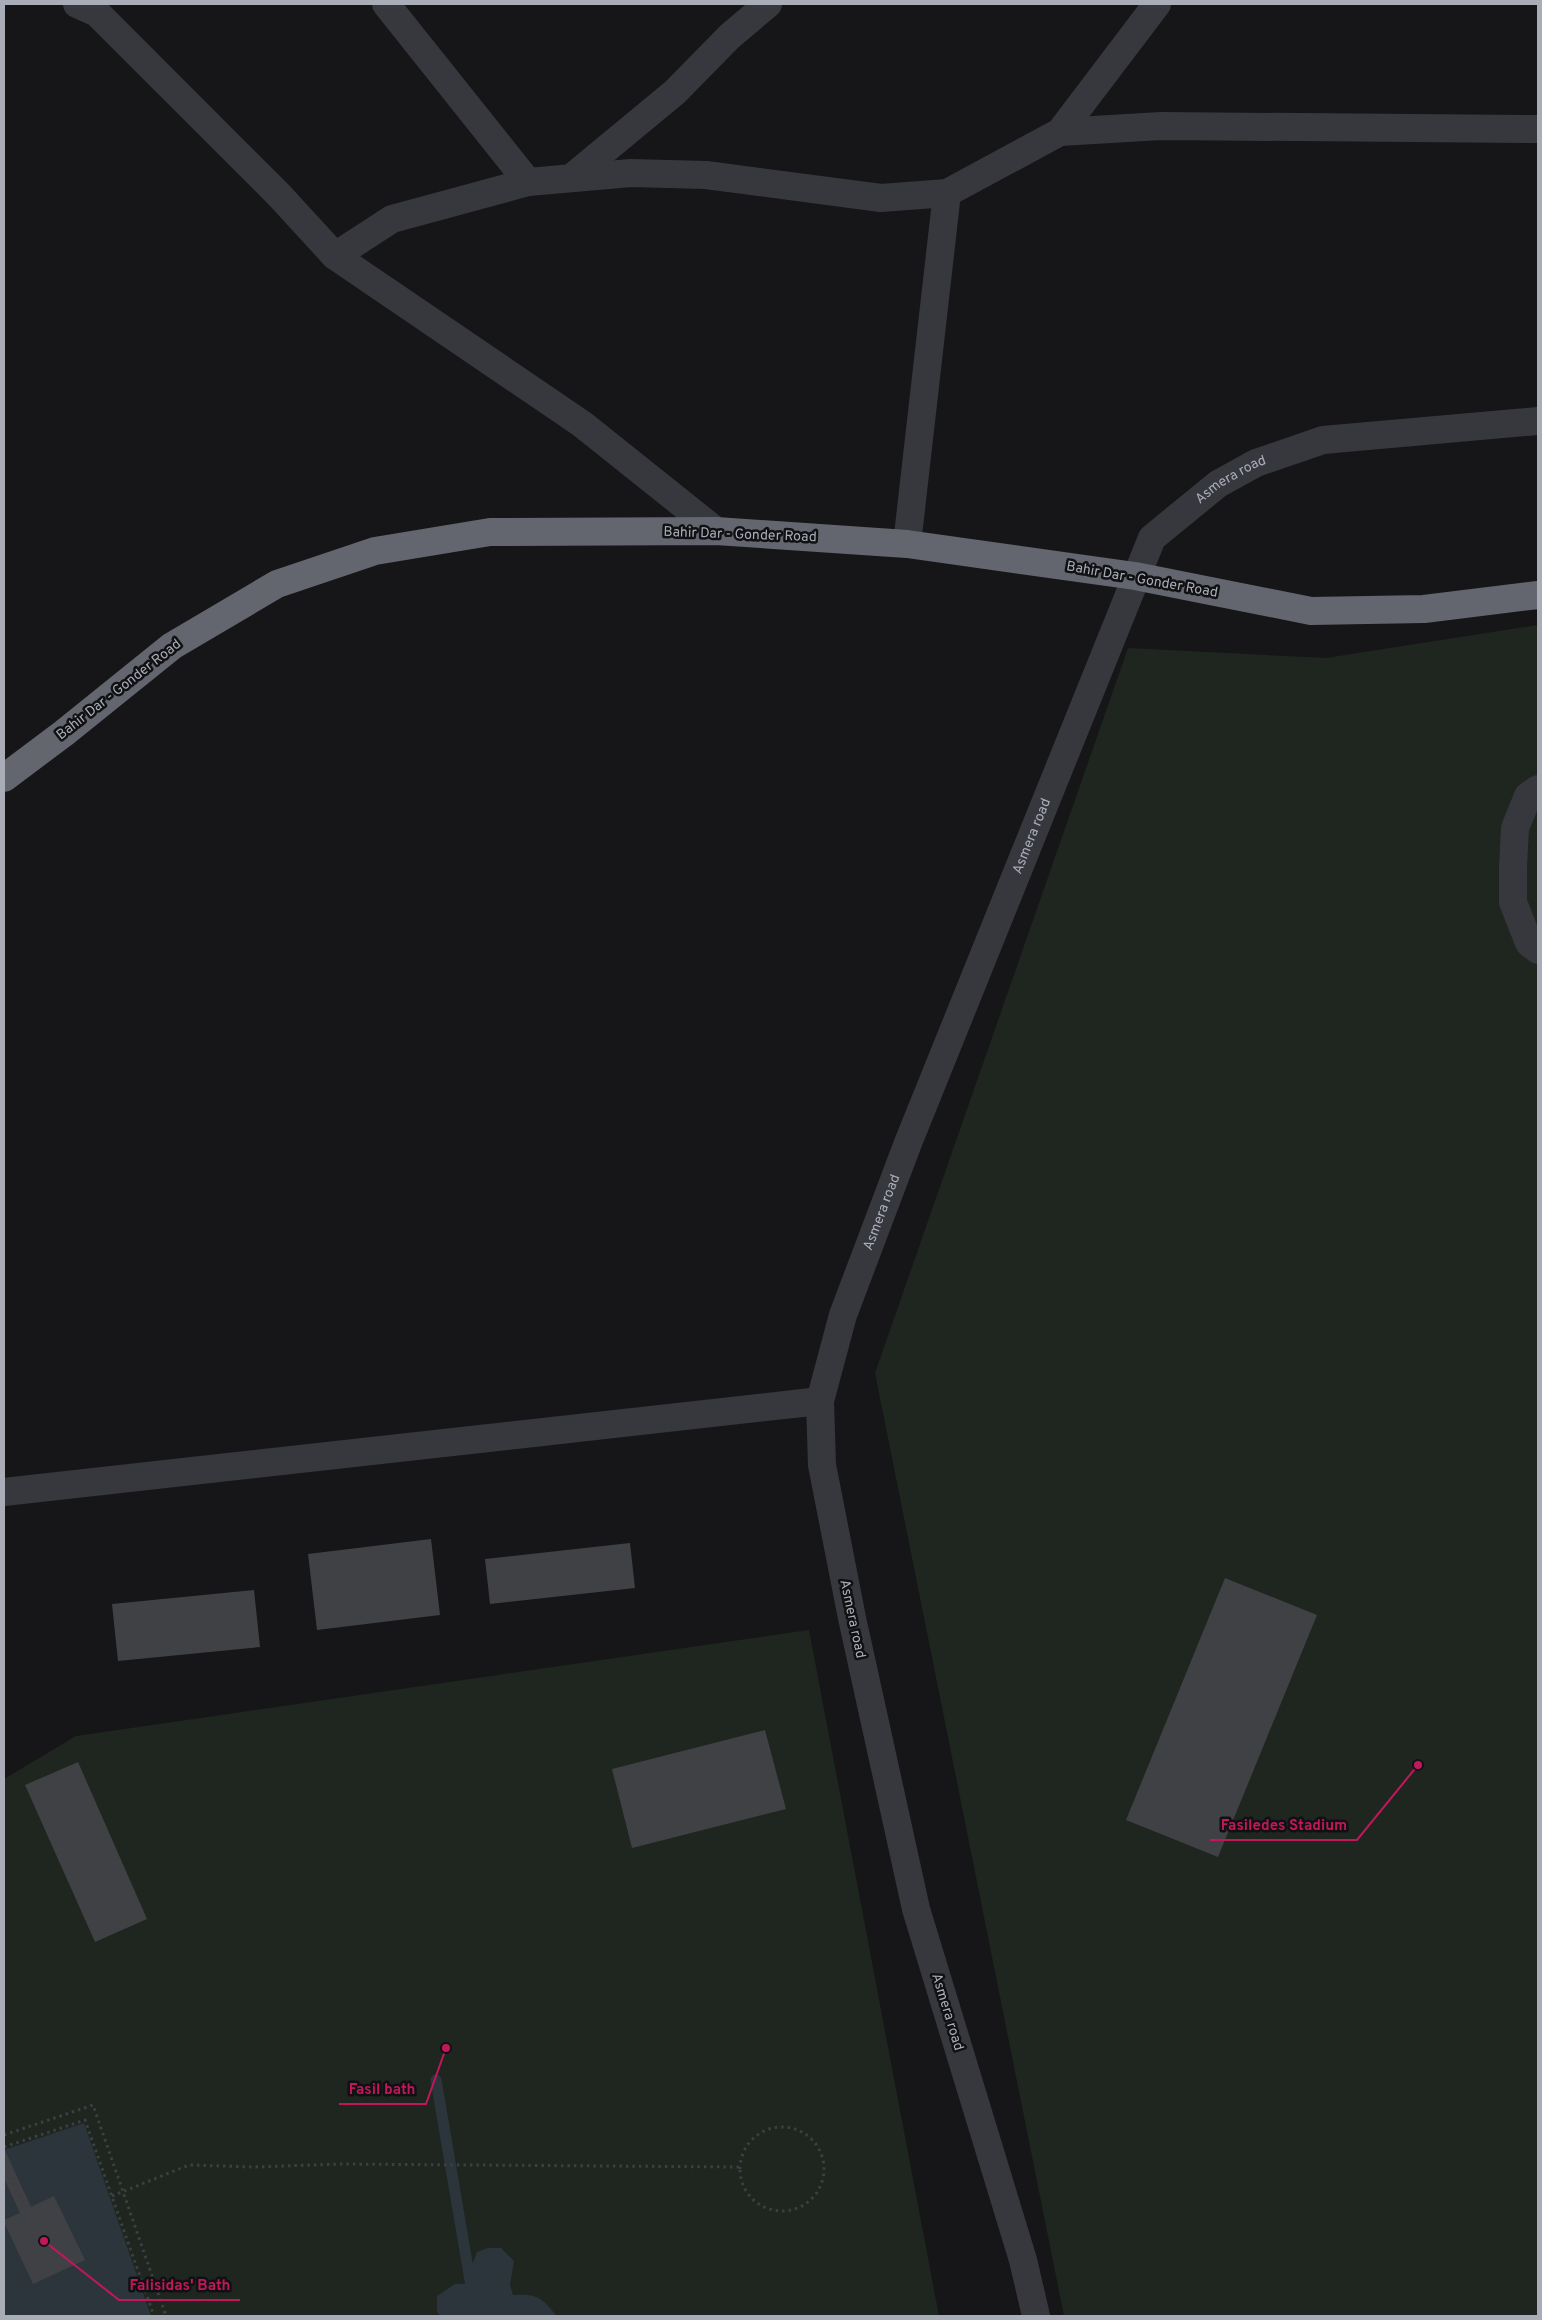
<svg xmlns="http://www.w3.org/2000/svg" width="1542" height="2320" viewBox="0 0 1542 2320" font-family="Overpass,sans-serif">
  <rect width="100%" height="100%" fill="#161618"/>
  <path fill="#1e261f" d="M1538,625V2316H1064L875,1373L1128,648L1326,658Z
    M809,1630L939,2316H4V1779L76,1736Z"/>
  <path fill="#2c353c" d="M84,2123L151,2316H4V2150Z
    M488,2248H501L514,2261L510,2285L513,2295C535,2294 541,2296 555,2314L554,2316H440L437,2311V2296L455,2284H472L471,2268L477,2252Z"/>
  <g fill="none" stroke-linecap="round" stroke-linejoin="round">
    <path stroke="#2c353c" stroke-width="11" d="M436,2080L471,2286"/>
  </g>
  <path fill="#404145" d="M431,1539L440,1615L317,1630L308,1554Z
    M630,1543L635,1588L490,1604L485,1559Z
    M1225,1578L1317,1615L1218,1857L1126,1820Z
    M254,1590L260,1647L118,1661L112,1604Z
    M765,1730L786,1809L632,1848L612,1769Z
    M78,1762L147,1919L95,1942L25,1785Z
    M4,2148L31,2207L54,2196L85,2260L33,2284L4,2222V2220L20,2213L4,2178Z"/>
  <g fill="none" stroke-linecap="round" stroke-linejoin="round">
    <path stroke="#3d3f44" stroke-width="3" stroke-dasharray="2.5 4" stroke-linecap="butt" d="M740 2169a42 42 0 1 1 84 0a42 42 0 1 1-84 0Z
      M4,2135L93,2105L166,2316
      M4,2147L85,2120L154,2316
      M4,2166L25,2207
      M112,2196L189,2165L254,2167L341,2164L739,2167"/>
    <g stroke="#37383d" stroke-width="28">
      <path d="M77,4L97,13L279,195L335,256L582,424L716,531"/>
      <path d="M386,4L528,182"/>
      <path d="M1060,132L1161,126L1538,129"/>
      <path d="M571,178L675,92L730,36L768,4"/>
      <path d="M335,256L392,219L528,182L631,173L706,175L881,198L947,193L1060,132L1157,4"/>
      <path d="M907,544L947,193"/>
      <path d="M1538,789L1528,796L1515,828L1513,867V902L1529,943L1538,950"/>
      <path d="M4,1492L820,1401"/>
      <path id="s1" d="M1036,2316L1023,2260L916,1909L852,1618L822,1465L820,1401L843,1315L908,1143L1152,538L1218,484L1256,463L1323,440L1538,421"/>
    </g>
    <path stroke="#63666e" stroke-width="28" d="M4,778L64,733L172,646L277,584L375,551L490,532L716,531L907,544L1135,576L1311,611L1424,609L1538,595"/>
  </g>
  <g text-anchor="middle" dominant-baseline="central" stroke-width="5" stroke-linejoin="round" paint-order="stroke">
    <g font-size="14" fill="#a8adb8" stroke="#111113">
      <text stroke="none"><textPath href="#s1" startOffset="1966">Asmera road</textPath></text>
      <text transform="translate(740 535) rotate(2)">Bahir Dar - Gonder Road</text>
      <text transform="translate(1142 580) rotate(10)">Bahir Dar - Gonder Road</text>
      <text transform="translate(119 690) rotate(-38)">Bahir Dar - Gonder Road</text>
      <text stroke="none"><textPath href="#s1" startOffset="1546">Asmera road</textPath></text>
      <text stroke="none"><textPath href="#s1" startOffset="1141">Asmera road</textPath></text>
      <text transform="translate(852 1619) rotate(78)">Asmera road</text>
      <text transform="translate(947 2012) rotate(73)">Asmera road</text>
    </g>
  </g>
  <path fill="none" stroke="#c2185b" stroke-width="2" d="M1418 1765L1357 1840H1210M446 2048L426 2104H339M44 2241L119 2300H240"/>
  <g fill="#c2185b" stroke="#111113" stroke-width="2">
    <circle cx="1418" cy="1765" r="5"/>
    <circle cx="446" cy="2048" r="5"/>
    <circle cx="44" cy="2241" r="5"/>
  </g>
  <g font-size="15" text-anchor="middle" font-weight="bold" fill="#c2185b" stroke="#111113" stroke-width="5" stroke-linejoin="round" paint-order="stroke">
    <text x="1284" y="1830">Fasiledes Stadium</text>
    <text x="382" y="2094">Fasil bath</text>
    <text x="180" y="2290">Falisidas' Bath</text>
  </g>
  <rect width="1542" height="2320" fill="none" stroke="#a8adb8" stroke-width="10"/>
</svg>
